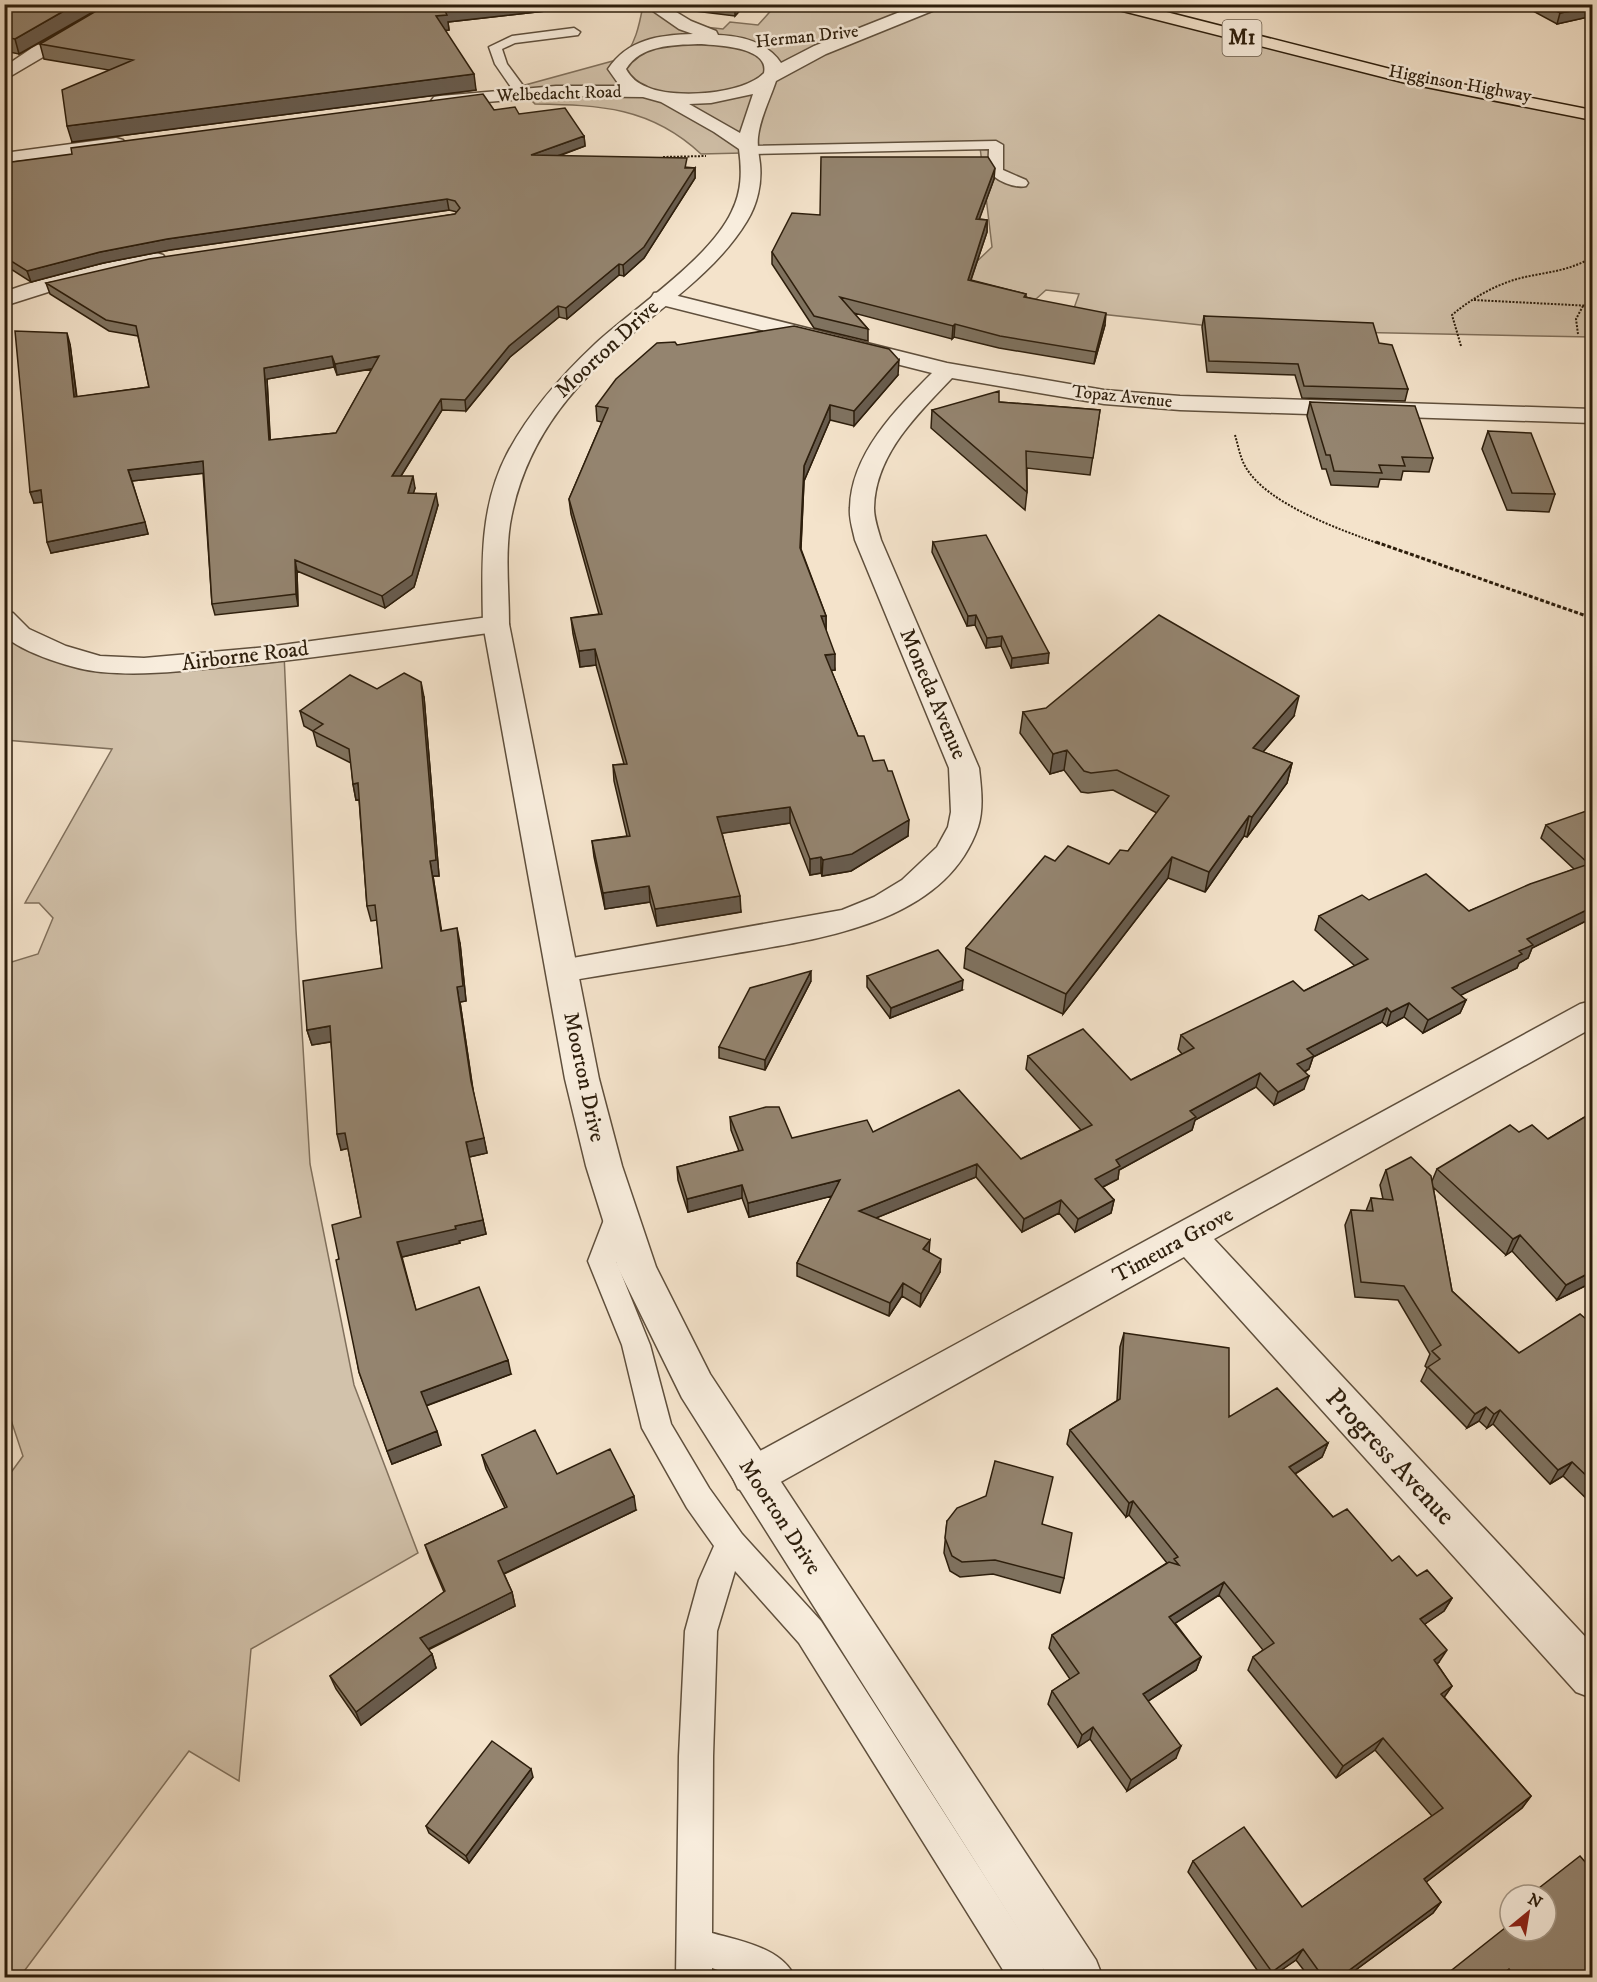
<svg xmlns="http://www.w3.org/2000/svg" width="1597" height="1982" viewBox="0 0 1597 1982" font-family="'IM FELL DW Pica',serif">
  <rect width="100%" height="100%" fill="#f4e3cb"/>
  <filter id="stains"><feTurbulence type="fractalNoise" baseFrequency=".00333" numOctaves="4"/><feColorMatrix values="0 0 0 0 .2 0 0 0 0 .09 0 0 0 0 .02 0 0 0 .5 -.17"/></filter>
  <radialGradient id="worn" r=".72"><stop offset=".6" stop-color="#630" stop-opacity="0"/><stop offset="1" stop-color="#630" stop-opacity=".3"/></radialGradient>
  <path fill="#d2c2ab" stroke="#80705c" stroke-width="1.5" d="M1111,4L1406,79L1592,116V337L1343,332L1201,325L1073,311L1079,294L1046,290L1036,299L952,285L992,247L980,147L701,154C651,107 600,105 535,104L518,87L620,59C635,49 640,22 643,5H651L686,25L723,29L730,22L758,25L776,5Z
    M5,621L99,665L284,653L296,930L310,1164L354,1385L418,1553L251,1649L239,1781L189,1751L19,1978L4,1977V1482L23,1456L4,1399L5,964L38,954L53,918L39,903H25L112,749L5,740Z"/>
  <g fill="none" stroke-linecap="round" stroke-linejoin="round">
    <defs>
      <path id="service" d="M574,28L580,32L578,35L515,43L502,49L507,64L524,87L518,91L513,90L495,64L489,47L512,36Z
        M996,141L1003,145V170L1026,180L1028,183L1026,186C1016,189 992,180 989,169C988,163 989,155 989,149L749,154L742,150L749,146Z
        M619,1201L628,1204L632,1212L616,1261L650,1345L671,1424L709,1488L742,1534L821,1621L1042,1965L1047,1978H1008L799,1643L735,1571L717,1631L713,1756L712,1933C740,1941 783,1948 795,1978H741L712,1968V1978H676L679,1756L685,1631L699,1580L714,1546L687,1508L642,1428L622,1345L588,1261L610,1204Z"/>
      <path id="minor" d="M112,4H133L4,80V67L32,48Z
        M156,253L163,255L166,259L163,263L86,280L4,306V292C54,274 105,263 156,253Z
        M662,292L947,363L1104,390L1180,396L1592,409V423L1180,410L1104,404L952,378C918,414 875,454 874,508C874,519 878,529 881,540L979,768C981,787 984,808 978,827C945,924 818,939 732,954C676,964 619,972 562,982L550,978L546,970L550,962L842,910L874,897L902,880L937,847L948,827L951,812L949,768L855,540C853,530 849,519 850,508C851,454 896,409 932,373L654,303L651,298L654,293Z
        M4,611L13,613L29,629L66,646L100,656L144,658L267,647L496,616L505,618L509,624L505,630L496,632C406,644 315,659 224,667C183,671 143,676 101,672C77,670 21,653 4,635Z
        M1592,1001V1028L1214,1239L1592,1644V1698L1576,1692L1184,1257L768,1489L753,1495L738,1489L732,1476L738,1463L1580,1004Z"/>
      <path id="tertiary" d="M643,4H663L691,21L716,31L718,35C742,36 767,42 781,63L814,46L920,4H944L942,7L826,54L776,81C770,99 760,118 758,137C757,147 759,155 760,164C762,184 757,205 747,221C723,261 683,292 647,321C580,377 525,435 510,524C505,557 509,591 509,624L599,1079L622,1166L656,1267L710,1374L1096,1960L1103,1978H1049L682,1398L618,1268L586,1166L565,1079L483,624C482,566 479,508 507,454C529,412 560,377 595,344C634,308 710,259 732,211C742,191 742,171 739,149L714,132L661,102L643,97L556,96L440,106L434,105L431,101L434,97L440,96L556,86H620L608,69C628,39 659,35 693,34L679,29ZM698,44C714,45 770,46 764,73C743,95 673,99 647,87C637,83 631,78 626,69C641,45 672,45 698,44ZM753,94L740,133L689,104L711,103Z
        M116,138L123,140L125,144L123,148L4,165V153Z"/>
      <path id="trunk" d="M1105,4H1135L1406,73L1592,110V120L1406,83L1107,7Z"/>
    </defs>
    <use href="#service" stroke="#5f4f3c" stroke-width="3"/>
    <use href="#minor" stroke="#5f4f3c" stroke-width="3"/>
    <use href="#tertiary" stroke="#5f4f3c" stroke-width="3"/>
    <use href="#trunk" stroke="#2d1e0c" stroke-width="3"/>
    <path stroke="#2d1e0c" stroke-width="2" stroke-dasharray="2 1.5" stroke-linecap="butt" d="M663,157L706,156
      M1474,300L1592,306
      M1578,334L1576,319L1583,306
      M1461,346L1452,315C1471,299 1493,286 1517,279C1543,272 1569,272 1592,257
      M1235,435C1238,445 1240,457 1245,466C1266,504 1341,530 1380,544"/>
    <path stroke="#2d1e0c" stroke-width="3" stroke-dasharray="4 2" stroke-linecap="butt" d="M1376,542L1592,618"/>
    <use href="#service" fill="#f8eddd" fill-rule="evenodd"/>
    <use href="#minor" fill="#f8eddd" fill-rule="evenodd"/>
    <use href="#tertiary" fill="#f8eddd" fill-rule="evenodd"/>
    <use href="#trunk" fill="#f4e3cb" fill-rule="evenodd"/>
  </g>
  <path fill="#7f725f" stroke="#2d1e0c" stroke-width="1.5" fill-rule="evenodd" d="M9,4H107L19,54L4,51V7Z
    M108,4H554V10L448,22L449,30L445,31L476,90L72,142L109,70L44,59L40,44Z
    M686,4H772L770,7L747,5L743,7L735,16L687,10Z
    M1520,4H1593V16L1557,24Z
    M494,110L519,114L584,136L585,146L559,156L695,168V178L644,258L624,276L619,275L567,319L559,317L510,357L466,411L442,410L401,476L415,488L413,493L438,505L414,587L385,608L297,571L298,606L215,615L212,604L203,473L132,481L148,534L51,553L43,502L34,503L70,344L77,397L149,387L138,336L109,331L50,294L46,283L455,214L457,212L449,210L170,250L103,263L31,282L11,269L4,271V163ZM334,367L337,375L372,369L336,433L270,440L267,379Z
    M994,179L979,219L987,220V232L971,280L1026,294V297L1105,325L1094,364L999,348L954,337L952,339L854,313L868,329V341L814,328L772,264V252L820,215Z
    M1204,316L1408,389L1405,401L1302,398L1295,375L1207,372L1202,327Z
    M677,345L898,375L854,426L830,420L804,481L801,549L826,616V631L835,670H831L858,736L873,761L908,836L851,871L822,876L821,873L810,875L790,823L722,833L741,912L657,926L650,902L605,909L594,857L592,841L627,836L614,781L613,765L624,764L596,665L580,667L573,634L571,618L599,614L571,514L569,499L602,422L597,421L596,406Z
    M999,402L1100,410L1090,475L1027,468V492L1025,510L931,428L932,410Z
    M1310,402L1433,458L1429,472L1403,471L1401,480L1380,479L1378,487L1331,485L1326,469H1322L1307,416Z
    M1488,431L1555,494L1549,512L1507,510L1482,449Z
    M933,542L1048,663L1011,668L1001,646L986,648L975,625L967,626L932,552Z
    M377,689L424,697L439,876H433L441,931L460,943L466,1001L460,1002L473,1091L487,1153L469,1157L486,1234L459,1241L460,1243L402,1257L416,1310L511,1374L426,1406L441,1445L392,1464L359,1372L339,1259L361,1217L348,1148L341,1150L331,1042L312,1045L307,1030L382,968L377,920L371,921L367,906L359,799L356,800L353,784L351,763L317,746L313,731L304,726L300,711Z
    M1023,712L1294,716L1263,752L1292,763L1287,783L1247,837L1244,836L1205,892L1168,878L1063,1014L964,968L966,948L1055,861L1109,864L1128,851L1157,813L1113,790L1088,793L1081,792L1064,770L1050,774L1020,733Z
    M1593,814V922L1589,923L1586,921L1532,948L1528,958L1519,963L1517,968L1460,995L1466,1000L1460,1013L1423,1033L1404,1017L1387,1026L1382,1022L1313,1057L1309,1069L1305,1072L1304,1089L1274,1105L1256,1087L1195,1120L1192,1130L1119,1170L1118,1179L1103,1187L1114,1200L1111,1213L1075,1232L1059,1213L1022,1232L976,1177L876,1218L929,1252L940,1272L920,1307L902,1296L889,1316L797,1276V1263L832,1196L749,1217L742,1198L688,1212L678,1180L677,1167L739,1151L731,1130L730,1117L792,1138L873,1132L1021,1159L1081,1130L1026,1069L1028,1056L1131,1080L1182,1054L1178,1049L1181,1035L1304,991L1355,966L1315,930L1319,916L1369,900L1469,911L1574,869L1541,838L1546,825Z
    M867,976L962,990L890,1018L867,987Z
    M811,981L765,1070L719,1058V1047Z
    M1593,1112V1282L1557,1300L1512,1251L1506,1255L1433,1187L1452,1291L1519,1353L1593,1325V1505L1563,1476L1550,1484L1493,1424L1487,1428L1479,1421L1467,1428L1421,1381L1427,1368L1425,1366L1430,1354L1398,1300L1355,1297L1345,1225L1351,1210L1366,1211L1371,1198L1383,1199L1380,1185L1386,1170L1432,1181L1437,1169L1519,1132L1548,1139Z
    M1124,1333L1229,1417L1328,1443L1322,1457L1295,1474L1333,1517L1392,1561L1452,1598L1444,1611L1425,1624L1439,1662L1437,1664L1452,1686L1444,1697L1531,1796L1522,1808L1426,1882L1441,1902L1433,1913L1346,1977H1309L1296,1960L1271,1977H1262L1188,1872L1193,1861L1302,1907L1432,1816L1375,1750L1336,1778L1248,1670L1253,1657L1263,1650L1219,1595L1175,1623L1201,1657L1196,1670L1148,1701L1176,1758L1127,1791L1090,1739L1078,1747L1048,1704L1052,1691L1070,1679L1049,1648L1052,1635L1167,1563L1129,1515L1126,1517L1067,1444L1070,1430L1117,1401L1120,1347Z
    M482,1455L557,1474L636,1510L504,1574L512,1592L515,1606L428,1650L432,1654L436,1668L361,1725L336,1689L330,1676L444,1592L430,1559L425,1545L505,1508L486,1469Z
    M947,1521L1042,1524L1064,1578L1060,1593L993,1574L960,1577L950,1571L944,1553Z
    M533,1777L469,1863L429,1833L426,1826Z
    M1593,1871V1977H1443Z"/>
  <path fill="#685c4e" stroke="#2d1e0c" stroke-width="1.5" d="M76,4H107L19,54L15,39Z
    M470,4H554V10L448,22L449,30L438,31L436,16L443,7Z
    M735,4H747V5L743,7L735,16Z
    M1593,7V16L1557,24L1560,13Z
    M474,74L476,90L72,142L67,126Z
    M584,136L585,146L532,165L531,155Z
    M695,168V178L644,258L624,276L623,265Z
    M995,168L994,179L975,231L976,219Z
    M447,199L449,210L170,250L103,263L31,282L27,271L100,252L167,239Z
    M987,220V232L967,291L968,280Z
    M8,259L11,269L4,271V260Z
    M619,264V275L567,319L566,308Z
    M558,306L559,317L510,357L466,411L465,400L509,346Z
    M1106,313L1105,325L1094,364L1096,352Z
    M955,324L954,337L952,339L953,326Z
    M67,333L70,344L78,409L74,397Z
    M332,356L334,367L267,379L271,452L269,440L264,368Z
    M379,356L381,367L337,375L335,364Z
    M899,360L898,375L854,426V411Z
    M441,399L442,410L394,487L392,476Z
    M830,405V420L804,481L800,563L804,466Z
    M203,461L206,473L132,481L128,470Z
    M413,476L415,488L410,505L408,493Z
    M41,490L45,502L34,503L30,492Z
    M436,494L438,505L414,587L385,608L382,596Z
    M145,522L148,534L51,553L47,542Z
    M295,560L297,571L298,606L296,594Z
    M976,615L975,625L967,626L968,616Z
    M821,616H826V632Z
    M1002,636L1001,646L986,648L987,638Z
    M595,649L596,665L580,667L579,651Z
    M1049,653L1048,663L1011,668L1012,658Z
    M835,654V670L825,671V655Z
    M421,682L424,697L439,876H433L444,946L430,861Z
    M1299,696L1294,716L1249,768L1253,748Z
    M1067,750L1064,770L1050,774L1053,754Z
    M1292,763L1287,783L1247,837L1252,817Z
    M358,783L362,799L356,800L353,784Z
    M790,807V823L718,834L717,817Z
    M1249,816L1244,836L1205,892L1209,872Z
    M909,820L908,836L851,871L822,876L823,860Z
    M821,857V873L810,875V859Z
    M1172,857L1168,878L1063,1014L1066,994Z
    M649,886L650,902L605,909L603,893Z
    M740,896L741,912L657,926L655,909Z
    M1592,907L1586,921L1532,948L1528,958L1519,963L1517,968L1447,1002L1452,988L1519,951L1527,939Z
    M457,928L460,943L466,1001L460,1002L474,1096L471,1081L457,987Z
    M811,971V981L765,1070V1060Z
    M963,980L962,990L890,1018L891,1008Z
    M1466,1000L1460,1013L1423,1033L1428,1020Z
    M1409,1003L1404,1017L1387,1026L1391,1012Z
    M1387,1008L1382,1022L1313,1057L1309,1069L1293,1078L1297,1064L1307,1049Z
    M330,1026L335,1041L312,1045L307,1030Z
    M1260,1073L1256,1087L1195,1120L1192,1130L1119,1170L1118,1179L1093,1192L1095,1179L1116,1160L1190,1111Z
    M1309,1076L1304,1089L1274,1105L1278,1092Z
    M345,1133L350,1148L341,1150L337,1134Z
    M484,1138L487,1153L469,1157L466,1142Z
    M977,1164L976,1177L859,1225V1211Z
    M840,1180V1194L749,1217L748,1203Z
    M742,1185V1198L688,1212L687,1199Z
    M1061,1200L1059,1213L1022,1232L1024,1219Z
    M1114,1200L1111,1213L1075,1232L1078,1219Z
    M483,1220L486,1234L459,1241L460,1243L402,1257L397,1242L455,1226Z
    M1520,1235L1512,1251L1506,1255L1513,1239Z
    M930,1240L929,1253L923,1249Z
    M1593,1244V1254L1577,1264L1586,1248Z
    M941,1259L940,1272L920,1307L921,1294Z
    M1593,1271V1282L1557,1300L1566,1285Z
    M903,1283L902,1296L889,1316L890,1303Z
    M508,1360L511,1374L425,1406L421,1392Z
    M1486,1407L1479,1421L1467,1428L1475,1414Z
    M1500,1410L1493,1424L1487,1428L1494,1414Z
    M437,1431L441,1445L392,1464L387,1451Z
    M1328,1443L1322,1457L1283,1481L1289,1467Z
    M1572,1462L1563,1476L1550,1484L1558,1470Z
    M634,1496L636,1510L501,1575L498,1561Z
    M1133,1501L1129,1515L1126,1517L1129,1503Z
    M1224,1582L1219,1595L1165,1630L1169,1617Z
    M512,1592L515,1606L424,1651L420,1638Z
    M1452,1598L1444,1611L1413,1632L1420,1619Z
    M1447,1650L1439,1662L1426,1673L1434,1660Z
    M432,1654L436,1668L361,1725L356,1712Z
    M1201,1657L1196,1670L1139,1707L1143,1694Z
    M1452,1686L1443,1699L1441,1694Z
    M1093,1727L1090,1739L1078,1747L1082,1735Z
    M1383,1738L1375,1750L1336,1778L1343,1766Z
    M1181,1746L1176,1758L1127,1791L1131,1780Z
    M531,1769L533,1777L469,1863L466,1856Z
    M1531,1796L1522,1808L1416,1890L1424,1879Z
    M1441,1902L1433,1913L1346,1977H1340Z
    M1303,1949L1296,1960L1271,1977H1268L1272,1972Z"/>
  <path fill="#94846f" stroke="#2d1e0c" stroke-width="1.5" fill-rule="evenodd" d="M9,4H76L15,39L4,37V10L9,8L4,7Z
    M108,4H470L443,7L447,15L436,16L474,74L67,126L62,90L133,60L40,44Z
    M1542,4H1593V7L1560,13Z
    M483,94L494,110L515,107L519,114L565,108L584,136L531,155L687,158L685,168H695L644,247L623,265L619,264L566,308L558,306L509,346L465,400L441,399L392,476H413L408,493L436,494L412,575L382,596L295,560L296,594L212,604L203,461L128,470L145,522L47,542L41,490L30,492L15,331L67,333L74,397L149,387L136,326L106,320L46,283L149,259L455,214L460,208L455,201L447,199L167,239L100,252L27,271L8,259L4,260V163L72,154L71,148ZM332,356L335,364L379,356L336,433L269,440L264,368Z
    M821,157H988L995,168L976,219L987,220L968,280L1026,294L1024,297L1106,313L1096,352L1000,336L955,324L953,326L840,297L868,329L814,316L772,252L792,213L820,215Z
    M1204,316L1373,323L1379,343L1392,345L1408,389L1304,386L1298,364L1209,361Z
    M794,326L889,349L899,360L854,411L830,405L804,466L800,548L826,616H821L835,654L825,655L858,736H864L873,761L884,760L888,771H892L909,820L852,854L823,860L821,857L810,859L790,807L717,817L740,896L655,909L649,886L603,893L592,841L630,836L613,765L627,764L595,649L579,651L571,618L602,614L569,499L608,408L596,406L616,379L657,343L675,342L677,345Z
    M999,391V402L1100,410L1093,458L1026,451L1027,492L932,410Z
    M1310,402L1415,406L1433,458L1402,457L1405,466L1379,465L1382,473L1334,471L1330,455H1326Z
    M1488,431L1531,433L1555,494L1512,493Z
    M986,535L1049,653L1012,658L1002,636L987,638L976,615L968,616L933,542Z
    M1159,615L1299,696L1253,748L1292,763L1252,817L1249,816L1209,872L1172,857L1066,994L966,948L1045,856L1055,861L1068,846L1109,864L1120,850L1128,851L1169,796L1117,770L1091,773L1084,771L1067,750L1053,754L1023,712L1046,708Z
    M404,673L421,682L436,860L430,861L441,931L457,928L463,986L457,987L471,1081L484,1138L466,1142L483,1220L455,1226L456,1229L397,1242L416,1310L479,1287L508,1360L421,1392L437,1431L387,1451L359,1372L336,1260L339,1259L332,1225L361,1217L345,1133L337,1134L330,1026L307,1030L303,981L382,968L375,905L367,906L358,783L353,784L349,749L313,731L323,724L300,711L350,675L377,689Z
    M1589,810L1593,814V907L1527,939L1533,945L1519,951L1522,954L1452,988L1466,1000L1428,1020L1409,1003L1391,1012L1387,1008L1307,1049L1314,1056L1297,1064L1309,1076L1278,1092L1260,1073L1190,1111L1196,1117L1116,1160L1120,1166L1095,1179L1114,1200L1078,1219L1061,1200L1024,1219L977,1164L859,1211L930,1240L923,1249L941,1259L921,1294L903,1283L890,1303L797,1263L840,1180L748,1203L742,1185L687,1199L677,1167L743,1150L730,1117L766,1107H779L792,1138L867,1120L873,1132L959,1090L1021,1159L1092,1125L1028,1056L1083,1029L1131,1080L1194,1048L1181,1035L1293,981L1304,991L1368,959L1319,916L1362,895L1369,900L1426,874L1469,911L1530,884L1589,864L1546,825Z
    M938,950L963,980L891,1008L867,976Z
    M811,971L765,1060L719,1047L750,988Z
    M1593,1112V1244L1586,1248L1593,1255V1271L1566,1285L1520,1235L1513,1239L1437,1169L1510,1125L1519,1132L1532,1125L1548,1139Z
    M1411,1157L1431,1176L1452,1291L1519,1353L1580,1314L1593,1325V1482L1572,1462L1558,1470L1500,1410L1494,1414L1486,1407L1475,1414L1428,1367L1440,1359L1432,1351L1441,1345L1404,1286L1361,1282L1351,1210L1373,1211L1371,1198L1393,1200L1386,1170Z
    M1124,1333L1229,1348V1417L1277,1388L1328,1443L1289,1467L1333,1517L1347,1509L1392,1561L1399,1556L1417,1576L1427,1570L1452,1598L1420,1619L1447,1650L1434,1660L1452,1686L1441,1694L1531,1796L1424,1879L1441,1902L1340,1977H1323L1303,1949L1272,1972L1193,1861L1244,1827L1302,1907L1443,1808L1383,1738L1343,1766L1253,1657L1274,1643L1224,1582L1169,1617L1201,1657L1143,1694L1181,1746L1131,1780L1093,1727L1082,1735L1052,1691L1079,1673L1052,1635L1169,1562L1179,1565L1174,1559L1178,1557L1133,1501L1129,1503L1070,1430L1120,1399Z
    M535,1430L557,1474L610,1449L634,1496L498,1561L512,1592L420,1638L432,1654L356,1712L330,1676L445,1591L425,1545L507,1507L482,1455Z
    M995,1461L1053,1477L1042,1524L1072,1533L1064,1578L995,1560L962,1562L952,1556L945,1538L947,1521L957,1508L986,1496Z
    M492,1741L531,1769L466,1856L426,1826Z
    M1580,1856L1593,1871V1977H1515L1509,1969L1498,1977H1443L1510,1924V1931H1546V1895H1530Z"/>
  <g text-anchor="middle" dominant-baseline="central" stroke-width="5" stroke-linejoin="round" paint-order="stroke">
    <g font-size="18" fill="#2d1e0c" stroke="#f8eddd">
      <text transform="translate(807 37) rotate(-6)">Herman Drive</text>
      <text transform="translate(1460 84) rotate(10)">Higginson Highway</text>
      <text transform="translate(559 94) rotate(-2)">Welbedacht Road</text>
      <text transform="translate(1122 397) rotate(6)">Topaz Avenue</text>
    </g>
    <rect fill="#f8eddd" stroke="#6a5c4b" stroke-width="1.5" x="1222.5" y="20" width="39" height="36" rx="4.5"/>
    <g font-size="21" font-weight="bold" fill="#2d1e0c">
      <text x="1242" y="38">M1</text>
    </g>
    <g font-size="22" fill="#2d1e0c" stroke="#f8eddd">
      <text transform="translate(607 349) rotate(-43)">Moorton Drive</text>
      <text transform="translate(245 656) rotate(-7)">Airborne Road</text>
      <text transform="translate(933 694) rotate(67)">Moneda Avenue</text>
      <text transform="translate(584 1077) rotate(78)">Moorton Drive</text>
      <text transform="translate(1173 1245) rotate(-29)">Timeura Grove</text>
      <text transform="translate(780 1517) rotate(57)">Moorton Drive</text>
    </g>
    <g font-size="27" fill="#2d1e0c" stroke="#f8eddd">
      <text transform="translate(1390 1457) rotate(47)">Progress Avenue</text>
    </g>
  </g>
  <rect width="1597" height="1982" fill="none" stroke="#f4e3cb" stroke-width="24"/>
  <rect x="6" y="6" width="1585" height="1970" fill="none" stroke="#2d1e0c" stroke-width="3"/>
  <rect x="12" y="12" width="1573" height="1958" fill="none" stroke="#2d1e0c" stroke-width="1.5"/>
  <g transform="translate(1528 1913) rotate(30)"><circle r="28" fill="#f8eddd" stroke="#a79a89" stroke-width="1.5"/>
  <path d="M0-4.5L10 22L0 15L-10 22Z" fill="#8f2418"/>
  <text y="-9" font-size="16" font-weight="bold" text-anchor="middle" fill="#2d1e0c">N</text>
  </g>
  <rect width="100%" height="100%" filter="url(#stains)"/>
  <rect width="100%" height="100%" fill="url(#worn)"/>
</svg>
